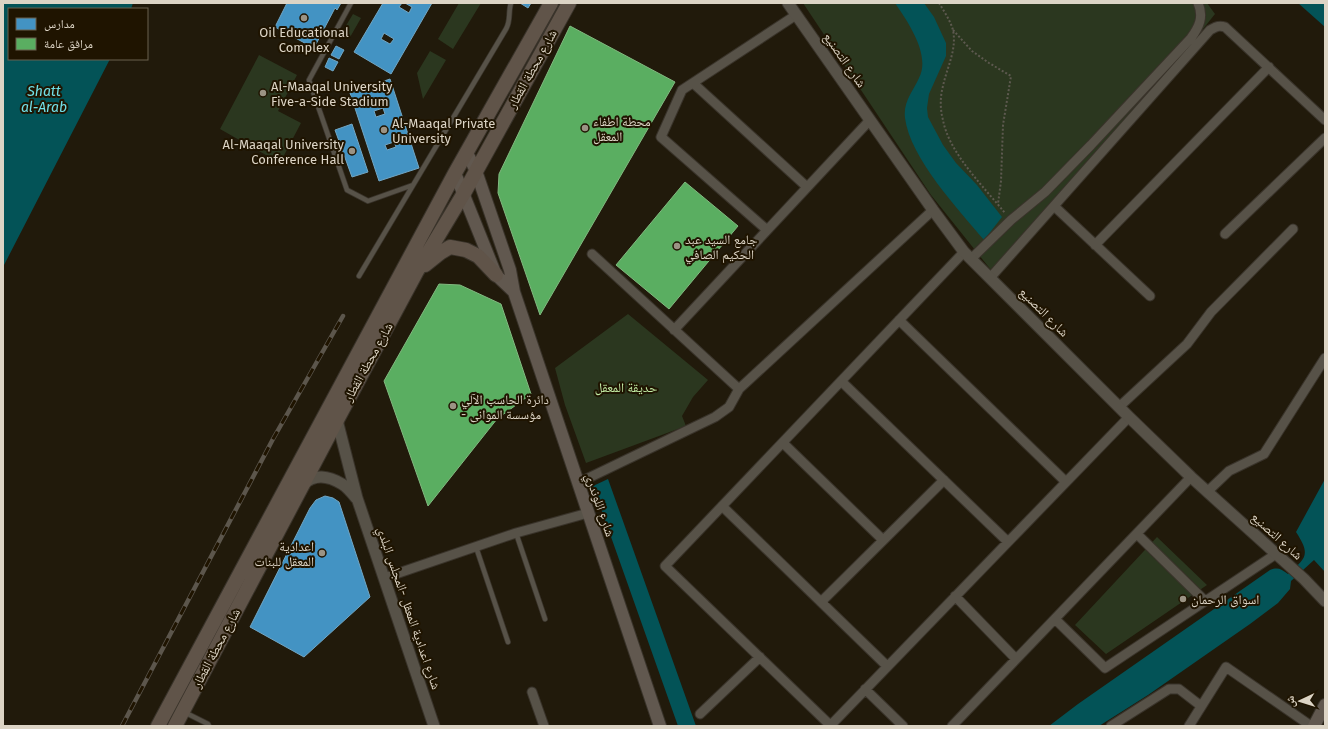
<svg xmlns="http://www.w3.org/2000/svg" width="1328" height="729" viewBox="0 0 1328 729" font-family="'Fira Sans','Noto Naskh Arabic',sans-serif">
  <rect width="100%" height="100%" fill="#211a0b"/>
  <path fill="#2b371f" d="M459,3H481L453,49L438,39Z
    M803,3H1207L1215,14L1195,39L991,270L931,195Z
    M353,14L361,18L349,39L341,34Z
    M430,51L446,60L423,99L417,73Z
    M259,55L297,75L278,111L301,123L280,163L220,129Z
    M628,314L708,380L693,397L682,416L686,426L586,463L565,405L555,368Z
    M1157,537L1207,585L1106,654L1075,625Z"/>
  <path fill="#035357" d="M3,3H133L131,9H9V59H110L3,267Z
    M895,3H924L934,17L946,43V56L929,94L927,108L928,117L943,145L956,163L977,185L1002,217L984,240C958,209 910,158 905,118C903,102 913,91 919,78C931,55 908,22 895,3Z
    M1298,3H1325V27Z
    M608,479L696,726H678L593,486Z
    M1325,479V572L1314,560L1291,581L1290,589L1278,603L1250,624L1148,695L1099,726H1049L1078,704L1270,570C1278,567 1281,569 1288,574C1306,558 1311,555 1296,532Z"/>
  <path fill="#4393c3" stroke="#71a6c4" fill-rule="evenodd" d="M287,3H341L337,10L335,8L314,48L275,27Z
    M383,3H402L399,7L409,13L412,7L405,3H432L391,74L354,52ZM384,33L394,39L390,44L381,39Z
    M520,3H531L528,8Z
    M336,46L344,50L339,59L331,55Z
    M329,58L338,62L333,71L325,67Z
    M390,79L419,168L379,181L350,93ZM383,108L385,114L376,117L374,111ZM394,142L396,147L387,150L385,145Z
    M352,124L368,172L352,177L335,130Z
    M325,496L333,498L339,502L370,597L304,657L250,627L310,508L316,500Z"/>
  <path fill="#5aae61" stroke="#81b97f" d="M570,26L675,82L540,315L498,193L499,174Z
    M685,182L738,226L669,309L616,265Z
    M439,284L460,285L501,304L531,394L497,419L428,506L384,381Z"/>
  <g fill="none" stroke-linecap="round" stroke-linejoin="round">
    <defs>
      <path id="service" d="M351,3L309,80L347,190L368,201L413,185
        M359,276L506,29C511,21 508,12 511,3
        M516,533L545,619
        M476,547L508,642
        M184,712L208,724L209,726"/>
      <path id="minor" d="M693,83L807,187
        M1054,206L1150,296
        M767,230L661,137L682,90L796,15
        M1225,234L1325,138
        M1095,245L1269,67
        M592,254L739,389
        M971,259L1011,220L1045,192L1091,145L1191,38C1199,27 1204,17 1198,3
        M990,278L1210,30C1216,27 1219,25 1225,27L1325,120
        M899,320L1066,482
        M674,330L870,120
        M841,381L1008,542
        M1119,407L1187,344L1211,312L1293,229
        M783,443L883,540
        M578,483L715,417L729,407L739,389L933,210
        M1207,492L1229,471L1264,454L1325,358
        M722,506L887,666
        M1137,534L1205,601
        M384,578L516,533L588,513
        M955,596L1016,659
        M821,602L944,480
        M1055,619L1105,668L1276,554
        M865,689L903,726
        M532,692L544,726
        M700,714L760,657
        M830,725L665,566L964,252
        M830,726L1129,417
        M952,726L1191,477
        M1111,726L1169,689H1179L1201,706
        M1189,726L1226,667L1311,726"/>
      <path id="tertiary" d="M788,3L933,210L964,252L1129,417L1191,477L1304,579L1325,601
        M337,420L357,498L434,726
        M303,485C314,473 329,476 342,484C347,487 352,493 356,498"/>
      <path id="secondary" d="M467,153L476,171L510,270L514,292L660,726
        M455,173L496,275L514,292
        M1314,726L1325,705"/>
      <path id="primary" d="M425,265L440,253L450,247L466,250L478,256L496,275
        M158,726L455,173L551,3
        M175,726L337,420L417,271L464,193L569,3"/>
    </defs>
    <use href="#service" stroke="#39332a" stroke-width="6"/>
    <use href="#minor" stroke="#39332a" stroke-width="11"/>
    <use href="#tertiary" stroke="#39332a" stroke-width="13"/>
    <use href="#secondary" stroke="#39332a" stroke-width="14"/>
    <use href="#primary" stroke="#39332a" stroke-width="16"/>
    <path stroke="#5d594f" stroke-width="2" stroke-dasharray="2 2" stroke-linecap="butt" d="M939,3C944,11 950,20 953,30C957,50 947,67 943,86C940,97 940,109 943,120C949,153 984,187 1005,213
      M953,30L972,51L989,63L1011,76L1003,125L1001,181L998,204"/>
    <use href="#service" stroke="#575248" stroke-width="4.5"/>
    <use href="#minor" stroke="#575248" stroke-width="9"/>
    <use href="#tertiary" stroke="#575248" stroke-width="11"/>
    <use href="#secondary" stroke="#61584f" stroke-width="12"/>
    <use href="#primary" stroke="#605449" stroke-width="14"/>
    <defs>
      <path id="rail" d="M122,726L273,439L343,316"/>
    </defs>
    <use href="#rail" stroke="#5c564c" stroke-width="4.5"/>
    <use href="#rail" stroke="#1f1400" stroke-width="3" stroke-dasharray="9" stroke-linecap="butt"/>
  </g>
  <g fill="#9b9384" stroke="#1f1400" stroke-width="1.5">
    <circle cx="304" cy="18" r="4"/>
    <circle cx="263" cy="93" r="4"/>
    <circle cx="585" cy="128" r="4"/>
    <circle cx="384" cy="130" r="4"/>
    <circle cx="352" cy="151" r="4"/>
    <circle cx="677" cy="246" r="4"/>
    <circle cx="453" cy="406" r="4"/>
    <circle cx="322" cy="553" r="4"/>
    <circle cx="1183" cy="599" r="4"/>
  </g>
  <g text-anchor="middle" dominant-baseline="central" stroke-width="4" stroke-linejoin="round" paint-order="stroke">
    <g font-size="13" fill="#dcd4c5" stroke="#1f1400" text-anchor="start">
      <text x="304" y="32" text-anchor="middle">Oil Educational<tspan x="304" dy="15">Complex</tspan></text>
      <text x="271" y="86">Al-Maaqal University<tspan x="271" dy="15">Five-a-Side Stadium</tspan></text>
      <text x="593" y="121">محطة اطفاء<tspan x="593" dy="15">المعقل</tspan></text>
      <text x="392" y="123">Al-Maaqal Private<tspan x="392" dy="15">University</tspan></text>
      <text x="344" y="144" text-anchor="end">Al-Maaqal University<tspan x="344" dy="15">Conference Hall</tspan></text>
      <text x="685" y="239">جامع السيد عبد<tspan x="685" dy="15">الحكيم الصافي</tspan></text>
      <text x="461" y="399">دائرة الحاسب الآلي<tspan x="461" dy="15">- مؤسسة الموانى</tspan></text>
      <text x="314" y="546" text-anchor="end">اعدادية<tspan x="314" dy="15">المعقل للبنات</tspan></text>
      <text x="1191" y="599">اسواق الرحمان</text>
    </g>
    <g font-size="13" fill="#dcd4c5" stroke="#1f1400">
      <text transform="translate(845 60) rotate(55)">شارع التصنيع</text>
      <text transform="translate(532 69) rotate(-61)">شارع محطة القطار</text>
      <text transform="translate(1044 312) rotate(45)">شارع التصنيع</text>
      <text transform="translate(368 362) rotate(-61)">شارع محطة القطار</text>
      <text transform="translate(600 505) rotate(71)">شارع اللوندري</text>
      <text transform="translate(1277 536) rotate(42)">شارع التصنيع</text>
      <text transform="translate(409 608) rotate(71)">شارع اعدادية المعقل -المجلس البلدي</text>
      <text transform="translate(216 648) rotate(-62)">شارع محطة القطار</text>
    </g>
    <g font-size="13" fill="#c2eba4" stroke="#1f1400">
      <text x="626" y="387">حديقة المعقل</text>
    </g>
    <g font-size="14" font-style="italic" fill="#71e0e8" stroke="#1f1400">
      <text x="44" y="91">Shatt<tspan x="44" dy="16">al-Arab</tspan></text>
    </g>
  </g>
  <rect width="1328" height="729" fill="none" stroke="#dcd4c5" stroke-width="8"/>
  <rect x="8" y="8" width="140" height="52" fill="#1f1400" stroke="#6b614f"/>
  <rect x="16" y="18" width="20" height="12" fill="#4393c3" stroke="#6b614f"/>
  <text x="44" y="28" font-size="12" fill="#dcd4c5">مدارس</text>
  <rect x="16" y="38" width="20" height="12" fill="#5aae61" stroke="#6b614f"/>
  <text x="44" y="48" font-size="12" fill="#dcd4c5">مرافق عامة</text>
  <g transform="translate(1300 701) rotate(266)" stroke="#1f1400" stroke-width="3" paint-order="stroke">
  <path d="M0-3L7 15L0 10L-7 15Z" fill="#dcd4c5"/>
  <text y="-6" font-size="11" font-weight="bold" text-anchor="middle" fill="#dcd4c5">ش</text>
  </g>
</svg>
